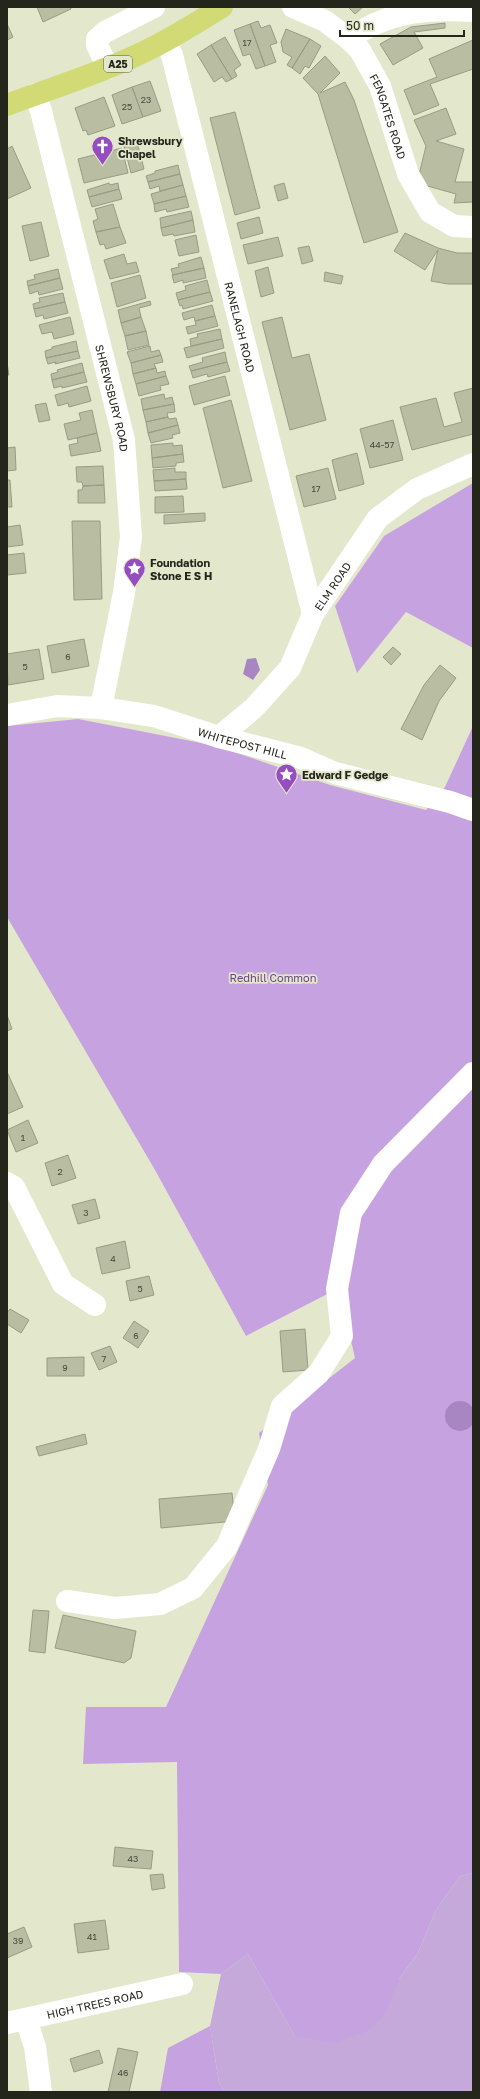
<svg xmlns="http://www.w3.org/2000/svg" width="480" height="2099" viewBox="0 0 480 2099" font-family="'Golos Text',sans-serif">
  <rect width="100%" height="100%" fill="#e3e8cd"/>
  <path fill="#c5a9da" d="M473,1873V2092H225L219,2083L210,2026L221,1974L248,1954L295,2036L399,1979L418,1953L436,1910L460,1876Z"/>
  <path fill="#c6a3e0" d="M473,483V648L406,612L357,673L335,606L384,536Z
    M78,719L217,746L330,785L426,810L445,787L473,726V1873L460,1876L436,1910L418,1953L399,1979L386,2013L367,2031L334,2043L295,2036L248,1954L221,1974L179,1972L177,1762L83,1764L86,1707H166L268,1485L259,1433L355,1358L339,1288L246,1336L155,1170L7,917V726Z
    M210,2026L219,2083L225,2092H160L168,2048Z"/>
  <path fill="#a886c1" d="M256,658L260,670L253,680L243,674L247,659Z
    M445 1416a15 15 0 1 1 30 0a15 15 0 1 1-30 0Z"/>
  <path fill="#b9bea3" stroke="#989c82" d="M37,7H70L71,9L43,22Z
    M348,7H363L355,14Z
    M258,21L261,28L270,25L277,43L270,45L276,62L265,66L250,24Z
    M445,23V28L414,32L423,48L393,65L380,44L411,27Z
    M7,24L13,37L7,40Z
    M250,24L265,66L256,69L250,54L243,56L234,30Z
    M286,29L310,39L292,68L287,65L292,57L283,52L281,42Z
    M225,37L241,65L234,70L237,76L232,79L211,45Z
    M310,39L321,46L309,68L305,66L300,74L292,68Z
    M473,40V69L430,84L439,105L414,115L404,90L437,77L429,59Z
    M211,45L232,79L226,82L222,77L214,82L197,54Z
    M325,56L340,73L320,93L345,82L354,100L398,232L364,243L318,94L303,78Z
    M150,81L161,111L143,117L132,87Z
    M132,87L143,117L122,124L112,95Z
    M104,97L115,126L88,135L86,130L83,131L75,108Z
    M446,108L456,134L436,141L464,149L455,182H473V202L454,203L456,194L417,183L426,146L414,120Z
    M235,112L260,208L235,215L210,118Z
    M137,142L144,169L131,173L124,146Z
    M12,146L31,188L7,199V149Z
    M122,148L128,173L84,183L78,159Z
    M178,165L180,174L148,182L146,176L155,173V171Z
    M180,174L183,185L160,191L159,186L150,189L148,182Z
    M109,183L110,185L118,183L119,189L89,197L87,190Z
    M284,183L288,198L278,201L274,186Z
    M183,185L186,196L154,204L151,194Z
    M119,189L122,199L92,207L89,197Z
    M186,196L189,207L167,212L166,209L155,212L154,204Z
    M113,204L120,227L96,232L93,221L98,219L95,209Z
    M191,211L193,220L161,228L160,218Z
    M259,217L263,233L241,239L237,223Z
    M193,220L195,232L174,236L173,234L163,236L161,228Z
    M41,222L49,256L30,261L22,226Z
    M120,227L126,243L106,249L104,244L100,245L96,232Z
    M405,233L438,248L457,253H473V284H448L431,281L438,250L425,270L394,251Z
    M196,235L199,252L179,256L175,240Z
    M278,237L283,256L248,264L243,245Z
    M309,246L313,261L302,264L298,248Z
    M124,254L127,264L136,262L139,272L110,279L104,260Z
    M201,257L204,268L173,275L171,269L179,267L178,264Z
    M268,267L274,293L261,297L255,271Z
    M204,268L206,278L183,283V280L174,283L172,275Z
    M58,269L60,278L28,286L27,281L35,279L34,275Z
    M325,272L343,276L341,284L324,281Z
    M140,275L146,298L117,307L111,283Z
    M60,278L63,289L39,295L38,291L30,294L28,286Z
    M207,280L210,292L178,300L176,293L186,290L185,286Z
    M210,292L213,301L183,309L182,305L180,306L178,300Z
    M63,293L65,302L34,309L33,304L40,302L39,298Z
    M150,301L151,305L139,308L141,317L121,323L118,310Z
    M65,302L68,313L44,319L43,315L36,317L34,309Z
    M212,305L215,316L195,321L194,317L184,320L182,313Z
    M215,316L218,326L188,334L186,327L196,325L195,321Z
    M70,317L74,334L54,339L52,332L42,334L39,325Z
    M141,317L146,331L125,336L121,323Z
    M282,317L292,358L309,354L326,420L290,430L262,322Z
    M220,329L222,339L191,346L190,339L198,337L197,334Z
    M146,331L149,345L128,350L125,336Z
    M222,339L224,348L187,358L184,348Z
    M76,341L78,351L46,358L45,351L52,349V347Z
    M150,346L151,352L159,350L161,355L131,363L127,352Z
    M78,351L80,358L55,364L56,362L48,364L46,358Z
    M225,352L227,362L191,371L189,366L203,362L202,358Z
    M161,355L163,362L154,364L156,368L133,374L131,363Z
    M227,362L230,371L208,377L207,374L193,378L191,371Z
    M7,363L9,375H7Z
    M82,363L84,372L52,380L51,374L58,372L57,370Z
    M156,368L157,373L165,371L166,376L136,384L133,374Z
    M84,372L87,382L62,388V386L54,388L52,380Z
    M166,376L169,384L160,386L161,390L139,396L136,384Z
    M225,376L230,395L194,405L189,386Z
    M87,386L91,401L69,407L68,403L58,406L55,395Z
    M473,388V434L412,450L400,407L436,398L444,427L462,422L454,393Z
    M164,394L165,399L172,397L174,404L143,410L141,399Z
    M231,400L252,481L223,488L203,408Z
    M46,403L50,420L39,422L35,405Z
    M174,404L175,412L167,413L168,417L146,422L143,410Z
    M92,410L97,433L68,440L64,424L81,420L79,413Z
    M168,417L169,419L176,418L178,425L148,433L146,422Z
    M393,420L403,460L370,468L360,429Z
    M178,425L180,433L172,435L173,438L151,443L148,433Z
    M97,433L101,451L71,456L69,445L78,443L77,438Z
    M173,443V446L182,445L183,454L152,458L151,445Z
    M15,447L16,470L7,471V448Z
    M357,453L364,484L339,491L332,460Z
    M183,454L184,462L176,463V466L153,468L152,458Z
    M103,466L104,485L83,486L82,482H77L76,467Z
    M175,468V472H186V479L154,481L153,470Z
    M328,468L336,499L304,507L296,476Z
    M186,479L187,489L155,491L154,481Z
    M7,480H10L12,507H7Z
    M104,485L105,503H78V490H82L83,486Z
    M183,496L184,512L155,513V497Z
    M205,513V521L164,524V515Z
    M72,521H100L102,599L74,600Z
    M20,525L23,545L7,547V527Z
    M24,553L26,573L7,575V555Z
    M84,639L89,666L52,673L47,646Z
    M393,647L401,654L391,665L383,657Z
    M39,649L44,679L8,685L7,654Z
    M440,665L456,678L439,701L422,740L401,729L424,685Z
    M7,1015L12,1029L7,1031Z
    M7,1072L23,1107L7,1114Z
    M28,1120L38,1143L16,1152L7,1130Z
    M68,1155L76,1178L52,1186L45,1163Z
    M95,1199L100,1218L78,1224L72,1205Z
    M125,1241L130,1268L102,1274L96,1248Z
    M149,1276L154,1295L130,1301L126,1281Z
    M10,1309L29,1320L21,1333L7,1324V1313Z
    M134,1321L149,1331L138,1348L123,1338Z
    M305,1329L308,1370L283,1372L280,1331Z
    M110,1346L117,1362L99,1370L91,1353Z
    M84,1357V1376H47V1358Z
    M85,1434L87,1444L39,1456L36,1447Z
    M232,1493L235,1521L161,1528L159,1499Z
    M33,1610L49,1611L45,1653L29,1651Z
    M63,1615L136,1631L131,1658L124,1663L55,1648Z
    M115,1847L153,1851L151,1869L113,1866Z
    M163,1874L165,1888L152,1890L150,1875Z
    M105,1920L109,1949L78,1953L74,1924Z
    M24,1927L32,1947L7,1958V1934Z
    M118,2048L138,2052L129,2092H108Z
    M99,2050L103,2063L74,2072L70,2059Z"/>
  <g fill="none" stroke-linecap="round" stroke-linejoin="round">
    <g stroke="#fff" stroke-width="22">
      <path id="s1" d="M293,7L325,21L349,39L360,50L380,86L408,174L430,212L454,226L473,227"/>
      <path d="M349,39C388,11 427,8 473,11"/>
      <path id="s2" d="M165,41L172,55L313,614"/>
      <path d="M108,68L97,45V39L105,32L154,7"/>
      <path id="s3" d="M35,94L41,111L124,440L131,537L124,593L101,708"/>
      <path id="s4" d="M7,715L57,706L101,708L154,716L219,737L301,758L335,773L450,802L473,810"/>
      <path id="s5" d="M219,737L254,708L290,668L313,614L378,518L417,489L473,464"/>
      <path d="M7,1183L14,1187L63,1284L95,1305"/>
      <path d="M67,1601L115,1608L160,1604L193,1588L227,1546L269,1449L282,1406L319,1373L342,1336L337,1289L351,1213L383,1164L473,1073"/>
      <path d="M26,2019L35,2047L41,2092"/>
      <path id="s6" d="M7,2023L182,1984"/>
    </g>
    <path stroke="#d1da75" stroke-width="22" d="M7,105C49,89 92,76 133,57C164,43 193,25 222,7"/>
  </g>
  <defs>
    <symbol id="church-pin" viewBox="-11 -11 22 30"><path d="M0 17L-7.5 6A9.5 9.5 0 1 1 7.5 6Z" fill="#954dc0" stroke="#e3e8cd"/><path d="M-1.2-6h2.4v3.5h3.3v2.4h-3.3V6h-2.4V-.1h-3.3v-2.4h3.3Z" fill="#fff"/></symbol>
    <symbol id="sight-pin" viewBox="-11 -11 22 30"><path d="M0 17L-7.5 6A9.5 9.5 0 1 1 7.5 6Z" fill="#954dc0" stroke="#e3e8cd"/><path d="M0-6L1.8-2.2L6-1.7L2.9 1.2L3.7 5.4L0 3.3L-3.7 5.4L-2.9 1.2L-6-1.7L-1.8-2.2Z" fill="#fff"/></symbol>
  </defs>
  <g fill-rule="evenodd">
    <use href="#church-pin" x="90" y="134" width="25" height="34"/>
    <use href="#sight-pin" x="122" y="556" width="25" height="34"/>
    <use href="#sight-pin" x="274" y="762" width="25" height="34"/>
  </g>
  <g text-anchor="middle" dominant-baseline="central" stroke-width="3.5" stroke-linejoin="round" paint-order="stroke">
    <g font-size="9" fill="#494b3d">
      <text x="247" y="42">17</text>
      <text x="146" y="99">23</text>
      <text x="127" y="106">25</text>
      <text x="382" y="444">44-57</text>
      <text x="316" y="488">17</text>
      <text x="68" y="656">6</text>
      <text x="25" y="666">5</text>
      <text x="23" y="1137">1</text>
      <text x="60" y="1171">2</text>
      <text x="86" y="1212">3</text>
      <text x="113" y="1258">4</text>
      <text x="140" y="1288">5</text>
      <text x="136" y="1335">6</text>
      <text x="104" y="1358">7</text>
      <text x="65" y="1367">9</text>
      <text x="133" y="1858">43</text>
      <text x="92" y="1936">41</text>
      <text x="18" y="1940">39</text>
      <text x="123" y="2072">46</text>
    </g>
    <rect fill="#e3e8cd" stroke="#5d6050" stroke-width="1" x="104" y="56" width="28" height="16" rx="3"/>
    <g font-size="10" font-weight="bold" fill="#24251b">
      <text x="118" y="64">A25</text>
    </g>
    <g font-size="11" fill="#24251b" stroke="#e3e8cd">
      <text stroke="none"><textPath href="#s1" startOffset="153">FENGATES ROAD</textPath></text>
      <text stroke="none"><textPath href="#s2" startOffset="296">RANELAGH ROAD</textPath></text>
      <text stroke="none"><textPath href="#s3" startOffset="314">SHREWSBURY ROAD</textPath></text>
      <text stroke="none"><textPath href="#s5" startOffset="192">ELM ROAD</textPath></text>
      <text stroke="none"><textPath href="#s4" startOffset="241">WHITEPOST HILL</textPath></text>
      <text stroke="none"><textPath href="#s6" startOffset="90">HIGH TREES ROAD</textPath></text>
    </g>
    <g font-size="11" font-weight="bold" fill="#24251b" stroke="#e3e8cd" text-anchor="start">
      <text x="118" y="140">Shrewsbury<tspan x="118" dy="13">Chapel</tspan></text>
      <text x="150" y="562">Foundation<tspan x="150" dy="13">Stone E S H</tspan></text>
      <text x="302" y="774">Edward F Gedge</text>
    </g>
    <g font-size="11" fill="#6a3e86" stroke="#e3e8cd">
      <text x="273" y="977">Redhill Common</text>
    </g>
  </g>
  <rect width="480" height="2099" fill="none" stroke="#24251b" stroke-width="16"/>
  <path d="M340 30v6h124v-6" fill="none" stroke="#24251b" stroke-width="2"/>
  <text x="346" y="30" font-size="12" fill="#24251b" stroke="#e3e8cd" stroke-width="3" paint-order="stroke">50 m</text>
</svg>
